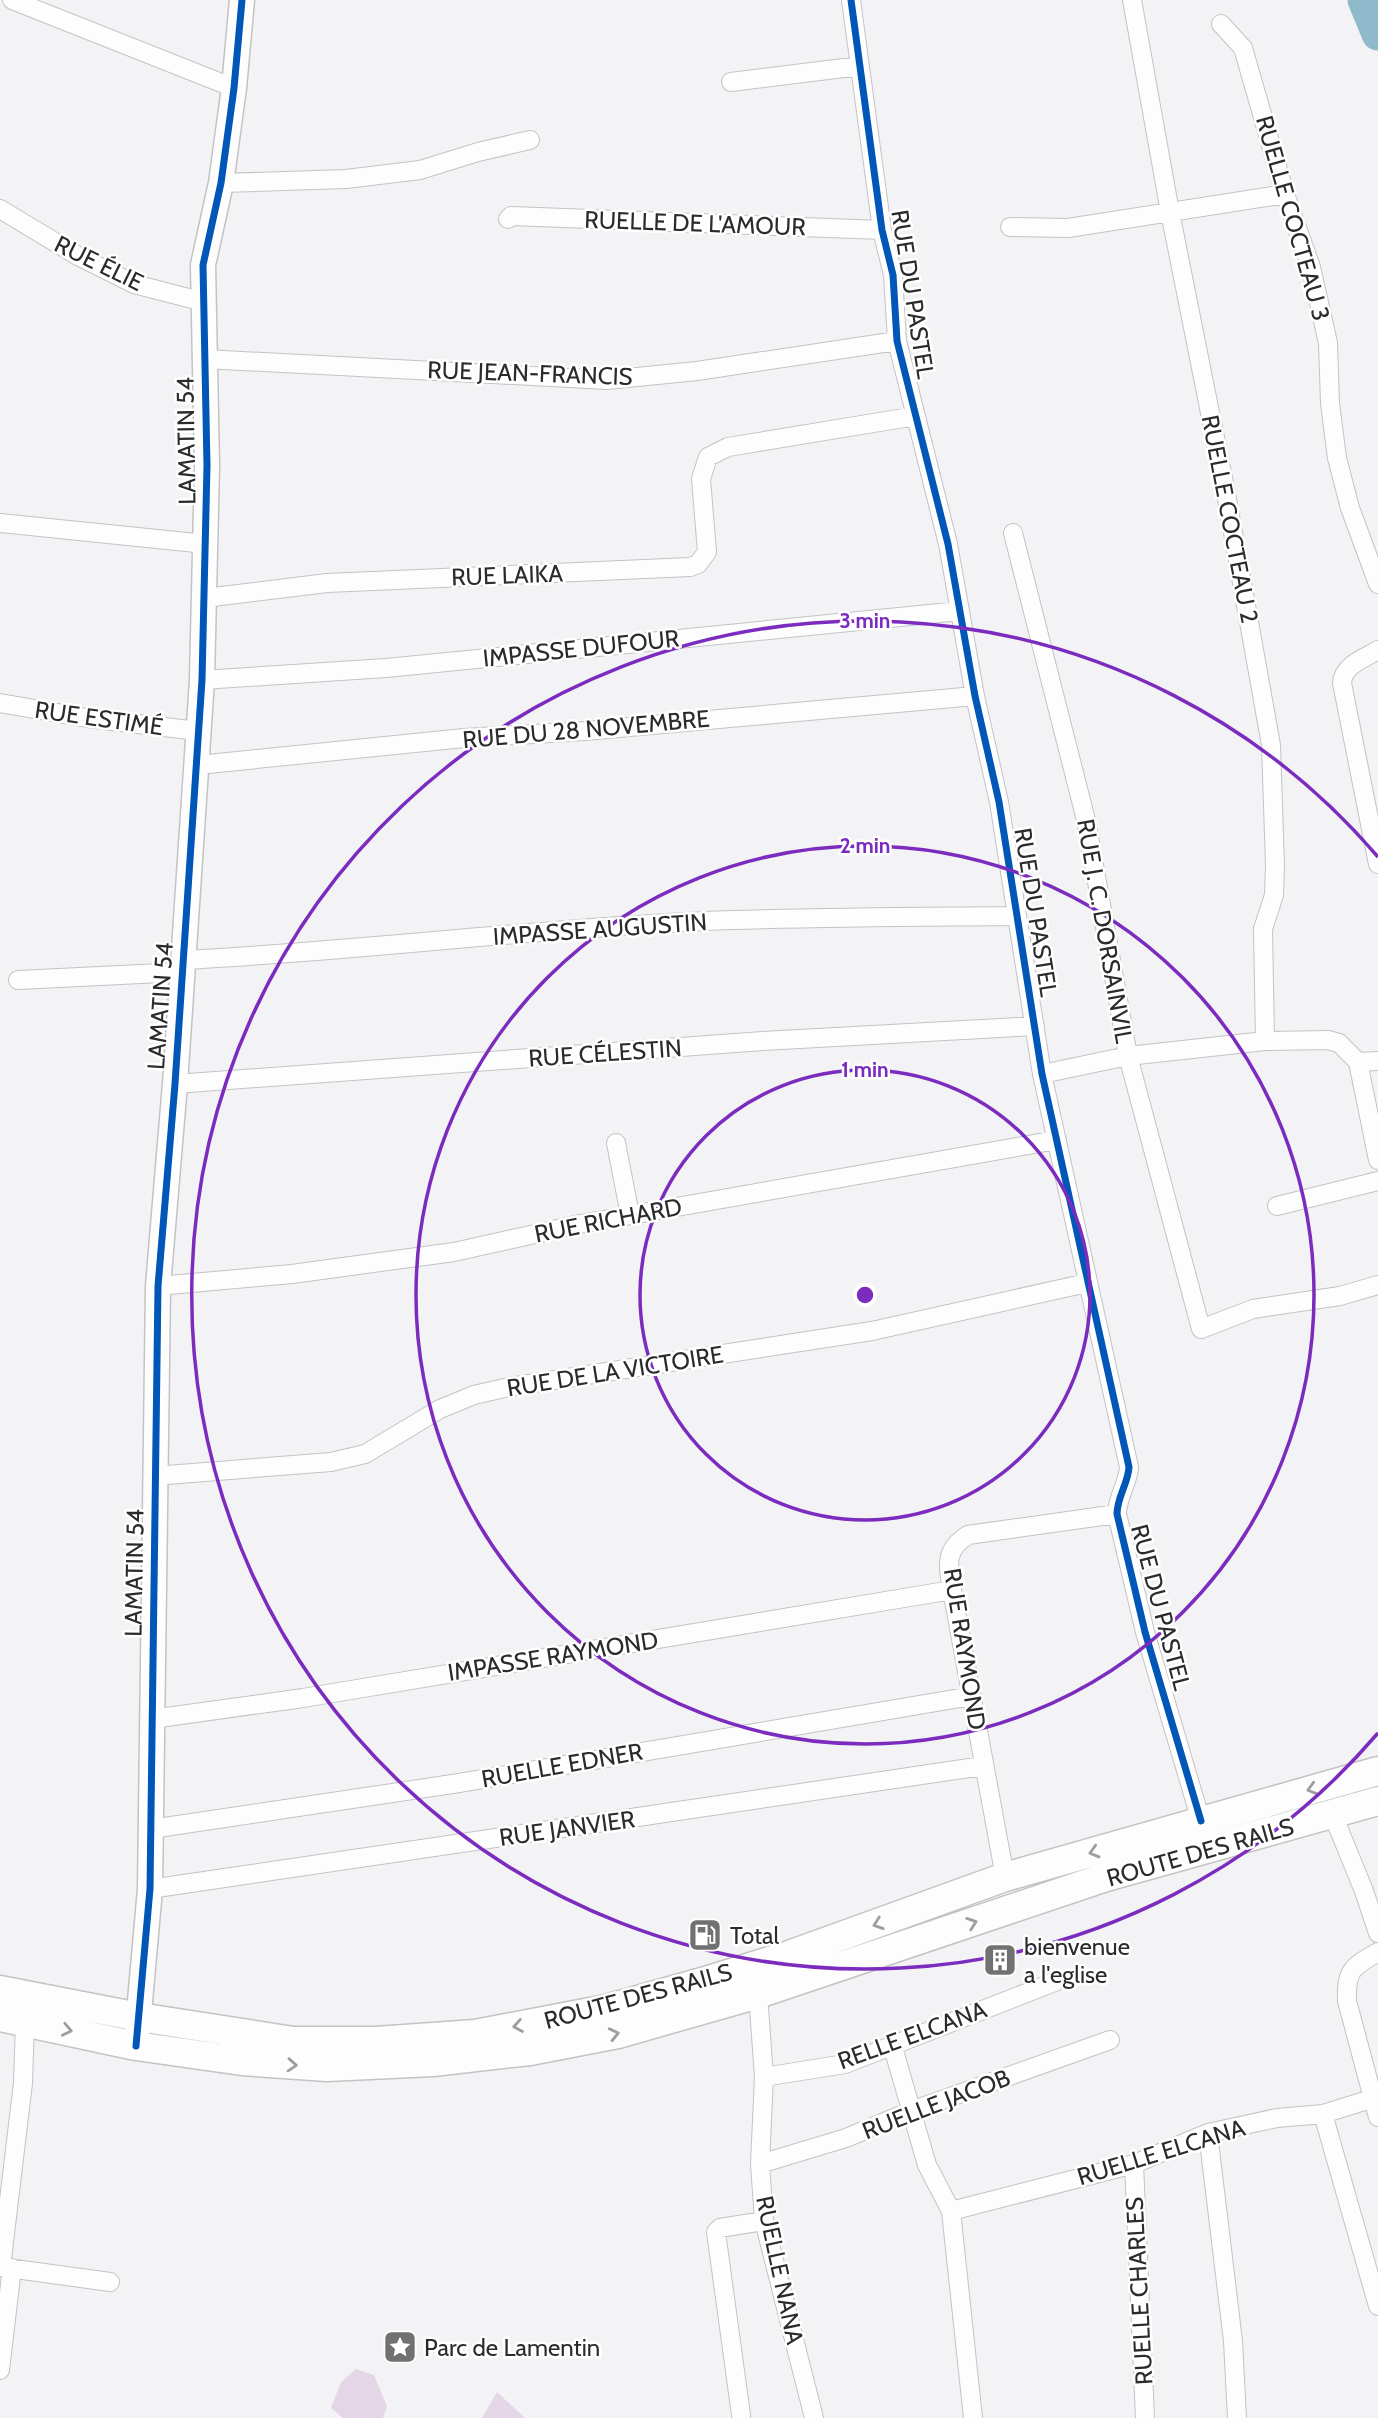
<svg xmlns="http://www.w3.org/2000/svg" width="1378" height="2418" viewBox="0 0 1378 2418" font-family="Cabin,sans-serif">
  <rect width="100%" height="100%" fill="#f3f3f5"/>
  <path fill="#e5d6e7" d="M356,2369L374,2375L387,2406L383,2418H343L331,2408L341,2382Z
    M497,2392L525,2418H482Z"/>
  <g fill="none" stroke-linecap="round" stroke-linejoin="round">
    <path stroke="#8ebacb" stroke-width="33" d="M1364,0L1378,34"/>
    <defs>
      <path id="street" d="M12,0L234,88
        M851,0L882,230L893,275L897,341L948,544L975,696L999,802L1042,1074L1129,1467C1128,1484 1117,1497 1117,1514L1145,1632L1201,1821
        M1132,0L1170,212L1225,488L1271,745L1275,865L1274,895L1263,929L1265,1041
        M1221,24L1243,48L1285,194L1311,267L1328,343L1330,403L1337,458L1350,508L1378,584
        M731,82L860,66
        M221,183L346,179L420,170L478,152L530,140
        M0,209L78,256L134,284L204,302
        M508,219L511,216L882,230
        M1010,227L1068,228L1285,194
        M204,359L607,380L697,371L897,341
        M0,523L206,544
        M1013,533L1086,820L1128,1056L1201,1329L1253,1309L1340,1296L1378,1285
        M205,598L327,583L690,567L698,564L707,552L701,479L708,457L728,447L916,416
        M1378,650C1365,658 1343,665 1342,683L1378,864
        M202,680L386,668L960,611
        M0,703L87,718L198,731
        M198,765L464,738L585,731L975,696
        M183,960C357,951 531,929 705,921C809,917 913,917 1017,916
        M18,980L182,972
        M1358,1062L1378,1160
        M1042,1074L1128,1056L1265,1041L1328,1040L1339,1043L1358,1062L1378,1061
        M175,1084L763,1041L1035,1026
        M616,1143L630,1215
        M1277,1206L1378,1181
        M158,1286L292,1274L454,1252L580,1224L1057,1140
        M154,1476L331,1462L365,1454L440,1409L474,1395L509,1387L872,1331L1087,1283
        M152,1719L303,1698L952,1590
        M1333,1815L1364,1891L1378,1933
        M151,1829L459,1783L972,1696
        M1005,1877L952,1590C948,1565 944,1550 968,1535L1117,1514
        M150,1889C427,1846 706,1809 983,1766
        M1378,1952C1352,1967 1346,1970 1347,2001L1378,2117
        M758,1994L764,2077L760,2164L764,2221L814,2418
        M892,2044L927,2165L951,2211L973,2418
        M764,2077L845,2064L1057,1981
        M1323,2114L1378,2306
        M1208,2133L1233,2341L1237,2418
        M760,2164L846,2138L911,2111L1110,2040
        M1134,2164L1145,2418
        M951,2211L1134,2164L1208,2133L1277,2118L1323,2114L1371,2099
        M0,2267L110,2282
        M1,2267L23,2083L25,2021
        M0,2370L12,2268
        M741,2415L716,2232L720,2228L764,2221"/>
      <path id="secondary" d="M136,2046L150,1889L158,1286L175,1084L202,680L207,466L203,265L221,183L234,88L242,0"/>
      <path id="primary" d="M0,1990L139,2017L293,2041H376L475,2034L606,2009L702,1982L789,1955L1005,1877L1378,1771
        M0,2017L136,2046L242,2061L327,2067L433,2062L530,2051L618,2034L758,1994L1106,1877L1378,1801"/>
    </defs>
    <use href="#street" stroke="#c3c3c5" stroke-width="20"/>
    <use href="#secondary" stroke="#c3c3c5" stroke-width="27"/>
    <use href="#primary" stroke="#c3c3c5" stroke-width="31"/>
    <use href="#street" stroke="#fdfdfe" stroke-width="18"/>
    <use href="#secondary" stroke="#fdfdfe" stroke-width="24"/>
    <use href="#primary" stroke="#fdfdfe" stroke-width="28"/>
    <defs>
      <path id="cycleway" d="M851,0L882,230L893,275L897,341L948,544L975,696L999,802L1042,1074L1129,1467C1128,1484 1117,1497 1117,1514L1145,1632L1201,1821
        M136,2046L150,1889L158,1286L175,1084L202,680L207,466L203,265L221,183L234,88L242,0"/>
    </defs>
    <use href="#cycleway" stroke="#fff" stroke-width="11"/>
    <use href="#cycleway" stroke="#0057b8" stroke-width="7"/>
  </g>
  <defs><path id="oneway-chevron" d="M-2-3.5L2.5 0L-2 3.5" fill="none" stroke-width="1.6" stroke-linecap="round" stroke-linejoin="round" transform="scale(1.75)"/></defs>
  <g stroke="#9e9ea0">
    <use href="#oneway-chevron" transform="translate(1312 1789) rotate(164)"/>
    <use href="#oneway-chevron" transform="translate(1094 1852) rotate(164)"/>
    <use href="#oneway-chevron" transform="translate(972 1923) rotate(-19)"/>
    <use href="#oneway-chevron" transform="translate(878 1924) rotate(161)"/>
    <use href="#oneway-chevron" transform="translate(518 2026) rotate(170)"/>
    <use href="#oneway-chevron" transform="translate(67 2030) rotate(12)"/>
    <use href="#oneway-chevron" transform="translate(614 2034) rotate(-13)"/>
    <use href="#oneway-chevron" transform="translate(292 2065) rotate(4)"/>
  </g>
  <g fill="none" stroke="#7b2cbf" stroke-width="3.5">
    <circle cx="865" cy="1295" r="225"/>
    <circle cx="865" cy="1295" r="449"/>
    <path d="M1378 1733A674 674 0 1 1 1378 857"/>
  </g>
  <defs>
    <symbol id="fuel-square" viewBox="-11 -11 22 22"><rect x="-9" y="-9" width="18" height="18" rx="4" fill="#707172" stroke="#fff"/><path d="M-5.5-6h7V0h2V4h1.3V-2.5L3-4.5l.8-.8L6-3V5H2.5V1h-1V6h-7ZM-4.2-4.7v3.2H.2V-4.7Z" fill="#fff"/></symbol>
    <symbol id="building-square" viewBox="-11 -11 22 22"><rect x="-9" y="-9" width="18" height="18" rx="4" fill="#707172" stroke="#fff"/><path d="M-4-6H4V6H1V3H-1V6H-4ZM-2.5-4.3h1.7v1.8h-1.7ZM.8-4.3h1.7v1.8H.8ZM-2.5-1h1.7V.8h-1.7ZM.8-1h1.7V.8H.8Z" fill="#fff"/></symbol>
    <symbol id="sight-square" viewBox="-11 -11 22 22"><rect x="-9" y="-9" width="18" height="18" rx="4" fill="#707172" stroke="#fff"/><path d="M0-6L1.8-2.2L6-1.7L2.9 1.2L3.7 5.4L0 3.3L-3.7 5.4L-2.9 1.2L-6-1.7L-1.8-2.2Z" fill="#fff"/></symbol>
  </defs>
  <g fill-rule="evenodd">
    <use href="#fuel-square" x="686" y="1916" width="38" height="38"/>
    <use href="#building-square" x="981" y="1941" width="38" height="38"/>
    <use href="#sight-square" x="381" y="2328" width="38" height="38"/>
  </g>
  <g text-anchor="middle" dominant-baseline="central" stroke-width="5" stroke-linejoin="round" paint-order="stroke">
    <g font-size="24" fill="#2a2b2c" stroke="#fff">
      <text transform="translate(1293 218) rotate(74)">RUELLE COCTEAU 3</text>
      <text transform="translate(695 223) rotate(2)">RUELLE DE L'AMOUR</text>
      <text transform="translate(99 263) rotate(26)">RUE ÉLIE</text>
      <text transform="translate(913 294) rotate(81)">RUE DU PASTEL</text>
      <text transform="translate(530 373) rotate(2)">RUE JEAN-FRANCIS</text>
      <text transform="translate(186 441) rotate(-91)">LAMATIN 54</text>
      <text transform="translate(1230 519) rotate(79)">RUELLE COCTEAU 2</text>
      <text transform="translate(507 575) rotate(-2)">RUE LAIKA</text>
      <text transform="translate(581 648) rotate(-6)">IMPASSE DUFOUR</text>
      <text transform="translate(99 718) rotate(8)">RUE ESTIMÉ</text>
      <text transform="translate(586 729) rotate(-5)">RUE DU 28 NOVEMBRE</text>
      <text transform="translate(1036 912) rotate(81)">RUE DU PASTEL</text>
      <text transform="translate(600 929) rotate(-4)">IMPASSE AUGUSTIN</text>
      <text transform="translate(1105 931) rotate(80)">RUE J. C. DORSAINVIL</text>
      <text transform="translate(160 1006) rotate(-86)">LAMATIN 54</text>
      <text transform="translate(605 1053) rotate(-4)">RUE CÉLESTIN</text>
      <text transform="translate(608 1220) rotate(-11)">RUE RICHARD</text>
      <text transform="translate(615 1371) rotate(-9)">RUE DE LA VICTOIRE</text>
      <text transform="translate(134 1573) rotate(-89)">LAMATIN 54</text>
      <text transform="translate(1161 1607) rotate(75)">RUE DU PASTEL</text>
      <text transform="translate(965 1649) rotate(81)">RUE RAYMOND</text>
      <text transform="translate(553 1656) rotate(-9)">IMPASSE RAYMOND</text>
      <text transform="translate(562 1765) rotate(-10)">RUELLE EDNER</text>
      <text transform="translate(567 1828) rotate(-8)">RUE JANVIER</text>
      <text transform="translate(1200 1852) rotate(-16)">ROUTE DES RAILS</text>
      <text transform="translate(638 1996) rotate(-15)">ROUTE DES RAILS</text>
      <text transform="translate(912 2035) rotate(-20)">RELLE ELCANA</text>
      <text transform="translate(936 2104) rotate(-21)">RUELLE JACOB</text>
      <text transform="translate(1161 2152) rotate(-17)">RUELLE ELCANA</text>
      <text transform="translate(780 2270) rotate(78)">RUELLE NANA</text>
      <text transform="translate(1139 2291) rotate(-93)">RUELLE CHARLES</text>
    </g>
    <g font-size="24" fill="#2a2b2c" stroke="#fff" text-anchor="start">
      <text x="730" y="1935">Total</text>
      <text x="1024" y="1946">bienvenue<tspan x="1024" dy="28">a l'eglise</tspan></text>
      <text x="424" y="2347">Parc de Lamentin</text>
    </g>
  </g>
  <circle cx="865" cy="1295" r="10" fill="#7b2cbf" stroke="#fff" stroke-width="3.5"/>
  <g font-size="21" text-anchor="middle" font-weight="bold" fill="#7b2cbf" stroke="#fff" stroke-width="5" stroke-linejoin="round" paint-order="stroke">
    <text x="865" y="628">3 min</text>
    <text x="865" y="853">2 min</text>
    <text x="865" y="1077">1 min</text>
  </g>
</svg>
